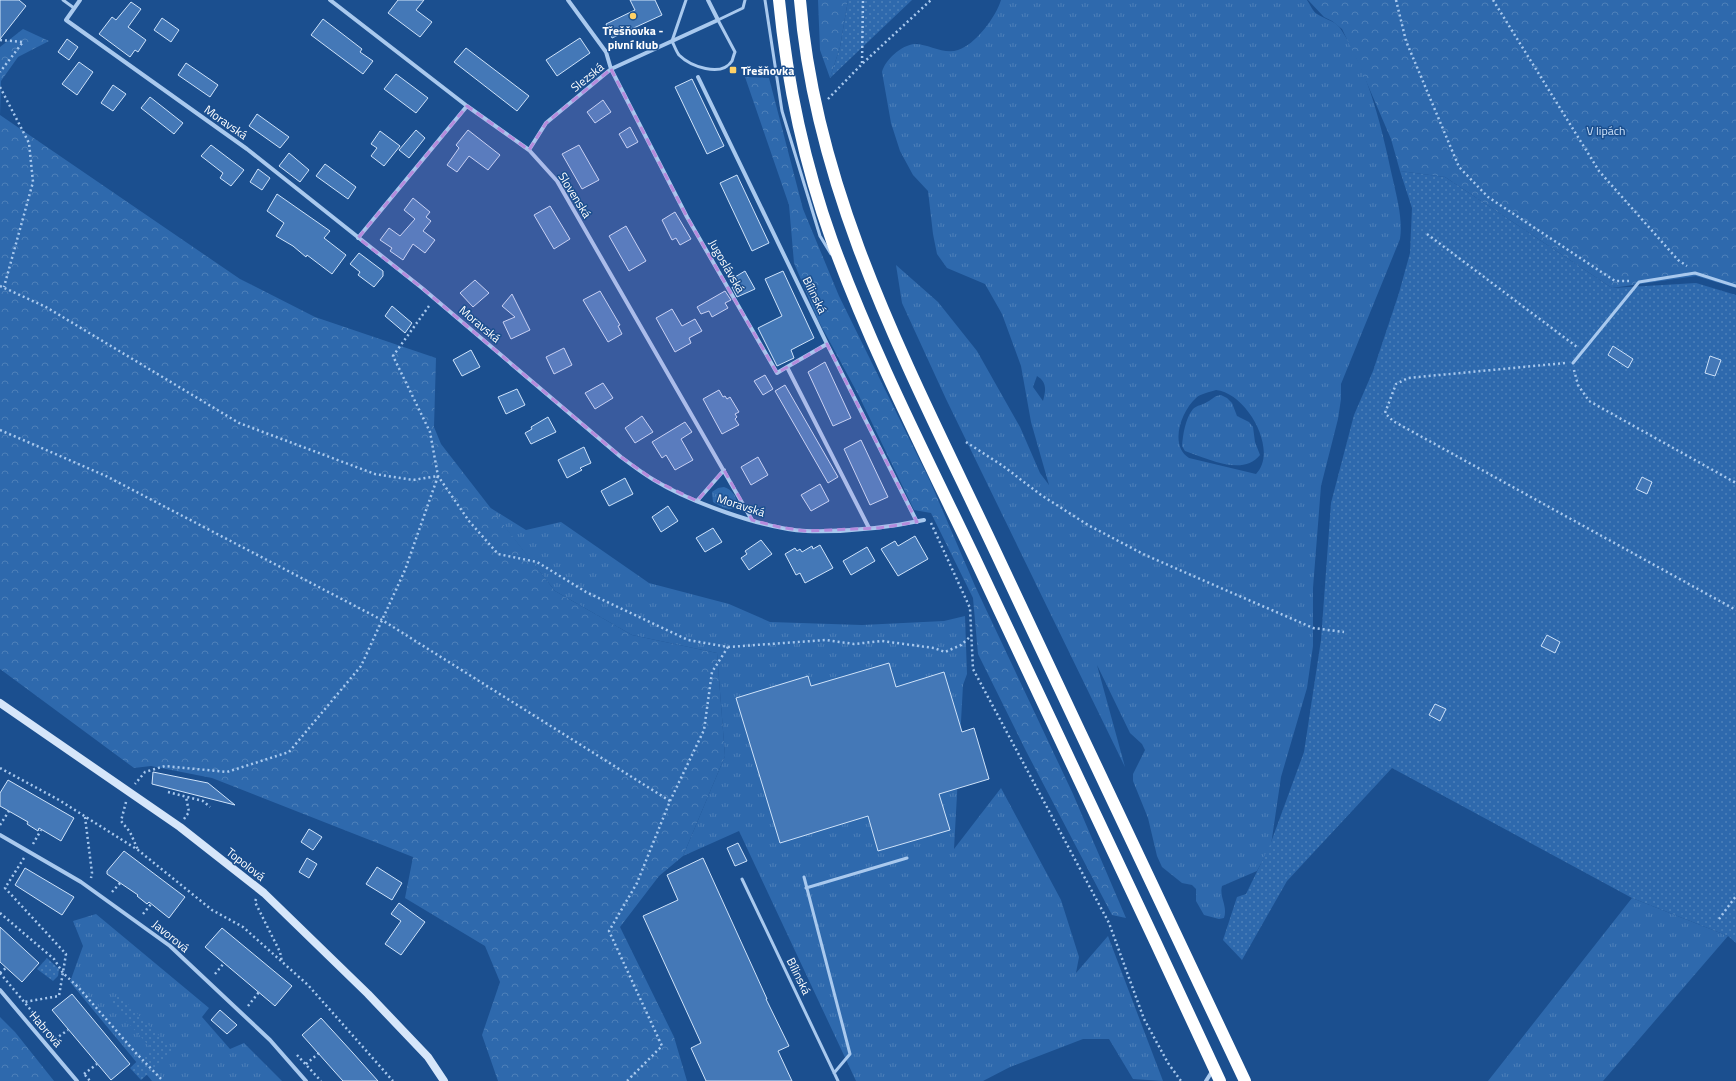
<svg xmlns="http://www.w3.org/2000/svg" width="1736" height="1081" viewBox="0 0 1736 1081" font-family="'Titillium Web',sans-serif">
  <defs>
    <pattern id="grass-tufts" width="24" height="20" patternUnits="userSpaceOnUse"><rect width="24" height="20" fill="#2e69ad"/><path d="M3 7l-1-3M5 7V3M7 7l1-3M15 17l-1-3M17 17v-4M19 17l1-3" fill="none" stroke="#4d80b9"/></pattern>
    <pattern id="forest-crowns" width="20" height="18" patternUnits="userSpaceOnUse"><rect width="20" height="18" fill="#2e69ad"/><path d="M2 6a3 3 0 1 1 6 0M12 15a3 3 0 1 1 6 0" fill="none" stroke="#4d80b9"/></pattern>
    <pattern id="park-dots" width="8" height="8" patternUnits="userSpaceOnUse"><rect width="8" height="8" fill="#2e69ad"/><path d="M2 2h.1M6 6h.1" fill="none" stroke="#4d80b9" stroke-width="1.8" stroke-linecap="round"/></pattern>
  </defs>
  <rect width="100%" height="100%" fill="#1b4f8f"/>
  <path fill="url(#grass-tufts)" fill-rule="evenodd" d="M1001,0H1307C1310,4 1313,12 1317,14C1326,20 1337,21 1342,31C1370,75 1382,129 1393,180C1397,198 1403,220 1400,239L1341,384V399L1338,419L1321,486L1313,588V646L1307,688L1281,777L1271,845L1257,871L1222,886C1219,897 1228,906 1224,918L1219,919L1204,915L1196,901V889L1192,885L1182,883L1162,867L1157,856L1148,818L1133,781V774L1145,750L1142,744L1130,733L1097,665L1125,767L946,399L902,303L896,265L938,302L977,351L1020,427L1040,473L1049,485L1031,422L1021,366L1002,314L985,284L947,268L937,254L933,234L928,191L913,175L900,151L891,123L882,72C885,60 901,45 915,44C929,44 944,55 958,50C975,45 996,17 1001,0ZM1037,376C1047,382 1046,390 1043,401L1033,387ZM1216,390C1247,393 1279,451 1256,474L1189,458C1169,446 1181,411 1196,398C1200,394 1210,392 1216,390Z
    M1221,395L1227,398L1232,403L1237,416L1249,422L1253,427L1255,442L1260,455C1243,477 1206,458 1185,451L1182,446C1183,435 1185,419 1193,409C1197,405 1203,405 1207,402C1213,399 1214,396 1221,395Z
    M724,487C733,490 738,498 737,507C729,512 720,506 713,502L712,492L718,488Z
    M489,507L526,530L561,522L649,583L729,604L770,622L862,625L944,621L965,616L967,674L963,685L954,849L1001,788L1061,900L1079,957L1076,973L1108,936L1163,1081L1133,1079L1109,1039H1083L1010,1067L983,1081H856L739,831L683,856L725,756L717,653L632,635L555,591Z
    M1632,898L1728,936L1603,1081H1488Z
    M96,914L209,1008L202,1017L230,1049L244,1043L282,1081H152L70,982L83,946L73,921Z"/>
  <path fill="url(#forest-crowns)" d="M818,0H848L840,47L830,78L820,50Z
    M1308,0H1736V288L1696,276L1612,288L1445,177L1400,171L1391,139L1357,60L1342,29L1332,21L1324,17Z
    M23,29L49,41L18,57L1,81L0,115L240,279L315,317L436,358L434,427L441,444L555,591L632,635L717,653L725,756L683,856L659,876L620,927L674,1037L687,1081H498L482,1035L500,982L485,946L405,898L413,857L212,778L151,766L134,768L0,669V47Z
    M745,77L769,78L803,209L839,296L930,481L975,586L1073,794L1126,918L1112,915L1026,751L978,654L973,598L931,513L914,510L859,396L818,320L794,263L789,205Z
    M0,1017L15,1032L54,1081H0Z"/>
  <path fill="url(#park-dots)" d="M848,0H912L830,78L840,47Z
    M1400,171L1445,177L1612,288L1696,283L1736,295V943L1728,936L1632,898L1392,768L1287,881L1242,960L1223,940L1237,897L1246,894L1270,845L1304,752L1321,640L1331,503L1354,415L1373,371L1399,293L1410,253L1412,208Z
    M47,958L59,969L58,976L53,981L37,969Z
    M119,995L174,1051L141,1080L130,1068L151,1048L110,1003Z"/>
  <path fill="#4478b7" stroke="#cfe3fa" d="M0,0H19L26,6L0,39Z
    M398,0H424L416,10L432,22L420,37L388,13Z
    M630,0H655L662,15L612,38L606,24L635,10Z
    M131,2L141,9L128,27L146,40L138,52L135,50L130,57L99,34L112,17L116,20Z
    M162,18L179,30L171,42L154,30Z
    M323,19L362,49L360,52L373,61L363,74L311,35Z
    M580,38L590,53L557,76L546,60Z
    M67,39L78,47L69,60L58,52Z
    M466,48L529,96L517,111L454,62Z
    M79,62L93,72L77,95L62,84Z
    M186,63L218,85L210,97L178,75Z
    M396,74L428,98L416,113L384,89Z
    M692,79L724,146L707,154L675,87Z
    M113,85L126,94L113,111L101,103Z
    M150,97L183,123L174,134L141,108Z
    M603,100L611,112L595,123L587,112Z
    M257,114L289,137L280,148L249,126Z
    M630,127L638,142L627,148L619,134Z
    M416,130L425,138L409,158L399,150Z
    M468,130L500,155L488,170L469,156L457,172L447,165L459,148L456,145Z
    M380,131L400,146L384,166L371,156L377,148L371,144Z
    M211,145L244,170L231,186L220,178L223,173L201,156Z
    M579,145L599,180L582,189L562,154Z
    M289,153L309,170L300,182L279,166Z
    M325,164L356,187L348,199L316,176Z
    M258,169L270,178L262,190L250,182Z
    M737,175L769,243L752,251L720,183Z
    M277,194L330,231L324,238L346,255L332,274L307,255L306,257L293,246L276,236L284,223L267,211Z
    M413,198L430,212L426,217L431,221L423,231L435,240L425,253L413,244L403,260L390,251L392,248L380,240L389,228L400,236L415,219L404,210Z
    M550,206L570,239L554,249L534,215Z
    M675,212L691,239L680,245L676,238L672,240L662,220Z
    M626,226L646,261L629,271L609,236Z
    M359,253L383,271V276L374,287L358,275L360,272L350,264Z
    M745,271L755,289L737,297L732,287L738,283L735,277Z
    M783,271L814,338L791,350L794,358L777,366L758,328L782,316L765,279Z
    M475,280L489,293L473,307L460,293Z
    M600,291L620,325L618,326L622,334L608,342L583,300Z
    M725,291L731,300L725,303L728,308L712,317L709,311L701,314L697,307Z
    M512,294L530,330L511,339L503,322L515,317L502,306Z
    M392,306L412,323L405,333L385,316Z
    M672,309L682,326L695,319L702,331L689,338L691,343L675,352L656,318Z
    M1613,346L1633,359L1628,368L1608,355Z
    M564,348L572,365L554,374L546,357Z
    M471,350L480,367L462,376L453,360Z
    M1710,356L1721,360L1715,376L1705,373Z
    M825,362L851,418L833,426L808,372Z
    M765,375L773,389L763,395L754,381Z
    M603,383L613,398L595,409L585,393Z
    M785,385L838,477L828,483L775,391Z
    M517,389L525,405L506,414L498,397Z
    M719,390L723,397L725,396L727,399L730,397L739,412L735,414L737,417L735,419L739,425L722,434L703,399Z
    M642,416L653,432L635,443L625,428Z
    M548,417L556,432L531,444L525,433L532,429L531,427Z
    M685,422L692,432L681,439L693,460L675,470L666,455L662,458L652,442Z
    M861,440L888,497L870,505L844,449Z
    M584,447L591,463L580,468L582,470L567,478L558,460Z
    M758,457L768,475L751,485L741,467Z
    M1642,477L1652,482L1647,494L1636,489Z
    M625,478L633,494L609,506L601,491Z
    M820,484L829,501L811,511L801,495Z
    M668,506L678,521L661,532L652,517Z
    M713,528L722,542L705,552L696,538Z
    M915,536L928,559L898,576L881,549L895,541L898,546Z
    M761,540L772,554L749,570L741,558L747,554L745,551Z
    M820,545L833,568L805,583L800,573L796,575L785,554L795,548L797,551L800,549L802,552L812,546L813,549Z
    M867,547L875,561L851,575L843,561Z
    M1547,635L1560,642L1555,653L1541,646Z
    M889,663L896,687L944,672L962,732L974,728L989,779L939,794L950,830L878,851L868,816L780,843L736,698L808,676L811,686Z
    M1435,704L1446,709L1440,721L1429,715Z
    M153,772L208,783L235,805L152,784Z
    M8,780L74,818L61,841L39,828L38,831L27,824L28,822L0,806V793Z
    M309,829L322,837L313,850L301,842Z
    M738,843L747,861L735,866L727,848Z
    M124,851L185,897L169,918L149,902L147,904L137,896L138,895L107,874V871Z
    M307,858L317,864L309,878L299,872Z
    M703,858L767,999H766L789,1046L778,1051L792,1081H706L691,1048L701,1043L643,916L678,900L667,875Z
    M377,867L402,883L392,900L366,884Z
    M25,868L74,897L62,915L15,885Z
    M399,903L425,922L401,955L385,944L401,921L391,914Z
    M0,927L39,963L22,982L0,962Z
    M222,928L292,986L275,1006L205,947Z
    M72,994L130,1064L111,1080L52,1010Z
    M220,1010L237,1025L227,1034L211,1020Z
    M321,1018L353,1053L378,1081H343L334,1071L302,1035Z"/>
  <g fill="none" stroke-linecap="round" stroke-linejoin="round">
    <path stroke="#a9c9ee" stroke-width="2.5" stroke-dasharray="2 3" stroke-linecap="butt" d="M1396,0L1406,41L1459,167L1488,197L1615,281H1629
      M1493,0L1599,171L1678,260L1687,266
      M0,40L23,42L0,72
      M862,63L863,0
      M0,87L29,143L33,182L4,287
      M828,99L862,64L931,0
      M1427,234L1577,347
      M0,286L46,307L239,423L375,474L413,480L438,476L405,570L361,666L289,752L227,772L165,766L145,772L135,784
      M429,306L393,356L430,432L438,476L469,521L498,554L537,562L586,592L688,640L728,647L826,640L854,644L882,641L934,648L945,652L961,645L972,635
      M1565,363L1408,378L1396,384L1385,413L1393,421L1736,610
      M1574,370L1578,385L1589,401L1736,483
      M0,430L106,476L382,620L670,801L637,883L609,931L662,1046L627,1081
      M966,442L1003,466L1041,495L1088,525L1145,555L1313,628L1344,632
      M931,523L970,608L973,669L1109,923L1144,1019L1168,1063L1181,1081
      M0,768L59,800L138,850L212,910L243,927L308,985L393,1081
      M168,792L203,801L210,807
      M670,801L704,730L712,672L728,647
      M126,802L121,821L130,832L138,850
      M85,817L92,873L91,878
      M184,819L189,812L186,797
      M0,825L9,811
      M33,844L41,830
      M24,858L5,888L66,954L59,996L24,1002
      M112,892L121,882
      M256,899L255,902L280,952L282,962
      M0,913L54,959L63,973L78,987L135,1052L163,1081
      M143,914L151,904
      M1719,919L1736,896
      M0,973L55,1039
      M0,973L6,968
      M215,974L224,963
      M248,1006L259,992
      M55,1039L68,1030
      M297,1055L321,1081
      M306,1064L319,1053
      M84,1074L97,1064
      M85,1075L90,1081"/>
    <path stroke="#a9c9ee" stroke-width="3" d="M63,0L74,8
      M686,0L672,41C674,45 676,51 679,55C690,66 721,78 732,61C733,58 734,54 735,52L718,20L743,8L745,0
      M765,0L782,111L820,236L831,254
      M1573,363L1639,282L1695,273L1736,286
      M804,877L850,1054L834,1073
      M742,879L838,1081
      M806,888L907,858"/>
    <path stroke="#a9c9ee" stroke-width="4" d="M80,0L66,20L247,149L422,288L621,457C632,465 642,473 654,480C690,502 764,529 806,531C844,532 887,528 924,520
      M330,0L467,106L529,150L557,181L752,520
      M568,0L606,52L611,69L687,217L777,373L787,367L869,528
      M698,77L827,344L917,522
      M529,150L546,123L611,69L718,20L708,0
      M358,238L467,106
      M787,367L827,344
      M697,501L724,470
      M0,835L81,882L170,946L270,1040L306,1081
      M0,990L77,1081
      M1206,1081L1213,1070"/>
    <path stroke="#d6e6fa" stroke-width="8" d="M0,703L180,827L264,893L368,994L428,1057L444,1081"/>
    <path stroke="#fff" stroke-width="12" d="M779,0C787,82 804,163 832,241C872,351 927,458 977,563C1059,736 1140,908 1220,1081
      M800,0C816,199 913,376 996,553C1079,729 1161,906 1245,1081"/>
  </g>
  <path fill="#b68bdc" fill-opacity="0.2" stroke="#b68bdc" stroke-width="3" stroke-dasharray="8 5" stroke-linejoin="round" d="M611,69L687,217L777,373L827,344L917,522L879,528L805,531L779,527L752,520L724,470L697,501L654,480L621,457L422,288L358,238L467,106L529,150L546,123Z"/>
  <g fill="#ffd166" stroke="#1b4f8f" stroke-width="1.5">
    <circle cx="633" cy="16" r="4"/>
    <rect x="729" y="66" width="8" height="8" rx="2"/>
  </g>
  <g text-anchor="middle" dominant-baseline="central" stroke-width="3" stroke-linejoin="round" paint-order="stroke">
    <g font-size="12" font-weight="bold" fill="#fff" stroke="#1b4f8f">
      <text x="633" y="30">Třešňovka -<tspan x="633" dy="14">pivní klub</tspan></text>
      <text x="741" y="70" text-anchor="start">Třešňovka</text>
    </g>
    <g font-size="12" fill="#fff" stroke="#1b4f8f">
      <text transform="translate(587 77) rotate(-39)">Slezská</text>
      <text transform="translate(226 122) rotate(35)">Moravská</text>
      <text transform="translate(575 195) rotate(58)">Slovenská</text>
      <text transform="translate(727 266) rotate(60)">Jugoslávská</text>
      <text transform="translate(815 295) rotate(64)">Bílinská</text>
      <text transform="translate(480 324) rotate(40)">Moravská</text>
      <text transform="translate(741 505) rotate(18)">Moravská</text>
      <text transform="translate(246 864) rotate(38)">Topolová</text>
      <text transform="translate(171 936) rotate(39)">Javorová</text>
      <text transform="translate(799 976) rotate(64)">Bílinská</text>
      <text transform="translate(46 1029) rotate(49)">Habrová</text>
    </g>
    <g font-size="12" fill="#cfe3fa" stroke="#1b4f8f">
      <text x="1606" y="130">V lipách</text>
    </g>
  </g>
</svg>
